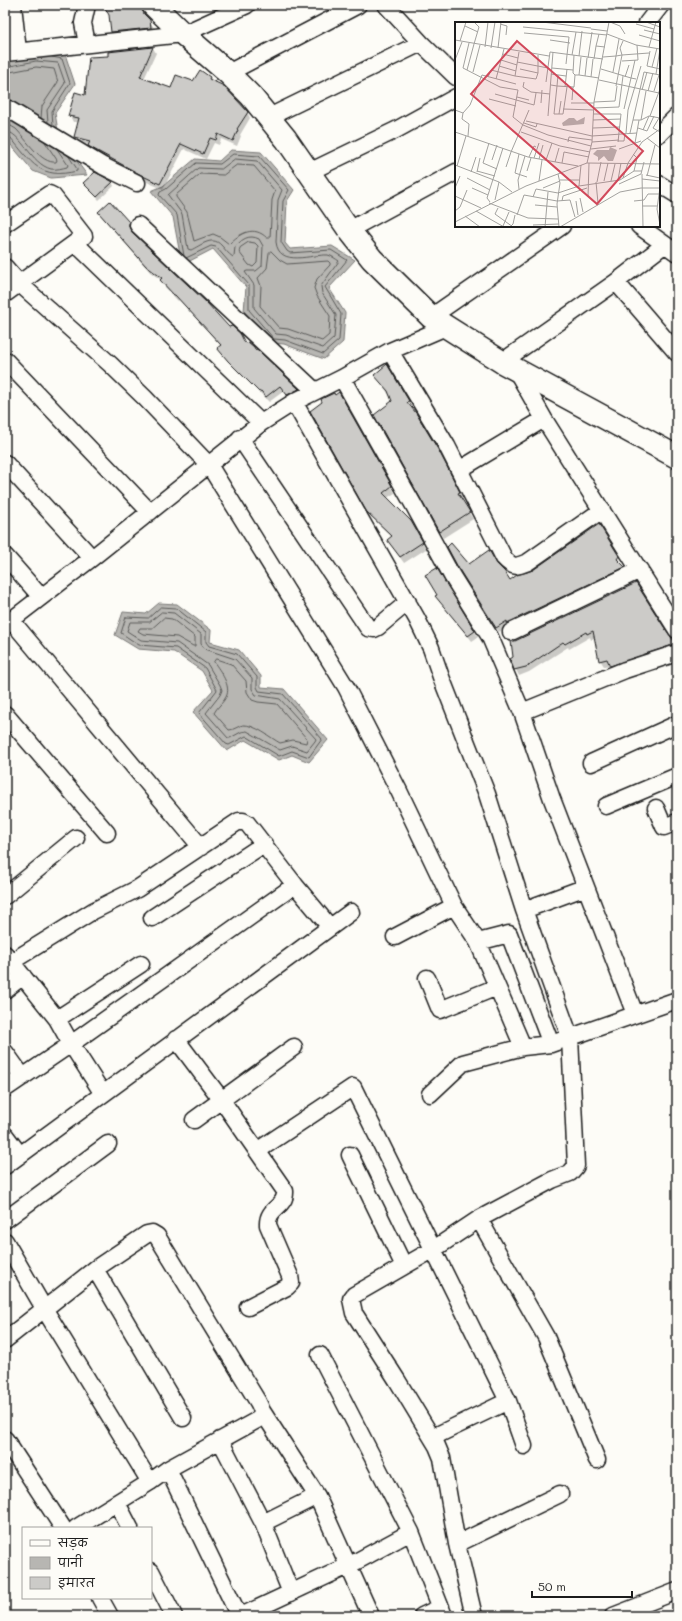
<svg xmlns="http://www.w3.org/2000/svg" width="682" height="1621" viewBox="0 0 682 1621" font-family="Mali,'Playpen Sans Deva',sans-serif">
  <rect width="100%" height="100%" fill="#fdfcf7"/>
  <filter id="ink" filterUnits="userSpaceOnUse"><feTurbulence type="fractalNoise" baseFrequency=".025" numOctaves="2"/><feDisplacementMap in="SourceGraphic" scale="8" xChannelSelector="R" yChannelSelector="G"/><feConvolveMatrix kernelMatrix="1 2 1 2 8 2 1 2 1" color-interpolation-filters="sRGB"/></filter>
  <g filter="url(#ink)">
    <path fill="#b7b6b2" stroke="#797876" d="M65,54L75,84L55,113L59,137L87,175L51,178L33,171L5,138V58Z
      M231,150L261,152L294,190L287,201L285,243L290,249L332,246L355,260L329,288L345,313L343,342L324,359L284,344L272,343L244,311L246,287L213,249L182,265L173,217L151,191L163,186L195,159L219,161Z
      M159,603L177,604L211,630L210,642L239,650L261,676V687L284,689L328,740L309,762L292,755L279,760L245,740L227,751L193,712L213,690L202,671L174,652L138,649L115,635L123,612L146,614Z"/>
    <path fill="#0003" d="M115,5H140L154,28L155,35L116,39L112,32Z
      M153,48L156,53L144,79L172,89L210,77L212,82L247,112L250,118L240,135L241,136L237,146L221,139L219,145L214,143L206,159L184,149L163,189L149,183L92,151L89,145L78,142L75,137L79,122H73L70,116L86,96L109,57Z
      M112,182L114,186L99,200L84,183Z
      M99,212L128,222L132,229V233L244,344L256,352L298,389L301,395L291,400L284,391L269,402L222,354L218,349L221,346L179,300L178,301L164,286L161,280L150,272L103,218Z
      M387,366L442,458L463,499L461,500L473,519L443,538L375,415L393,401L376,375Z
      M339,394L395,493L387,498L411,522L426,549L404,563L388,541L392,537L371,517L311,411Z
      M599,525L626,572L510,625L499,632L464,576L469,565H497L510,581L534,571Z
      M437,570L478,637L472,641L437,596L438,595Z
      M635,584L663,628L677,647L614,671L611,665L604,666L600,660L595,637L591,640L590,637L569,649L568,647L529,672L519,676L511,660L514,658L515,642Z"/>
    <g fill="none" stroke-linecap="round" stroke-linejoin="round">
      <path stroke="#5a5a58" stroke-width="1" d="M52,57L62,59L70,83L52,111L53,126
        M5,67L36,61L58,63L65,83L47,110L48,122
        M5,73L36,67L54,69L58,82L42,106L41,118
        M5,125L11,126L16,129C26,139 41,164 56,162L57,160L45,142
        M5,131C21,132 31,164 51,169C56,170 63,168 67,167L68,165L57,149
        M5,136L10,137C32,163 40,180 77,171V169L68,155
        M235,159L257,161L282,190L278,200L276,242C279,268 312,254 328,255C332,256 336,259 339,261L321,286L322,293L336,315L334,338L323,348L286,335L276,334L254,308V285L245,272L247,271H256L262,266L263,246L259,239C249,234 242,239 235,247L234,256L233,257C228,254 225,249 221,245C212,235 200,246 191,250L188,249L182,214L168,195L198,168L221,169Z
        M237,165L254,166L275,191L272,200L270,238H267C254,225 240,233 229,244L220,237L213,234L194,241L187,212L176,197V195L200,174L223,175Z
        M249,242L255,243L258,246L257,263L253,267L249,265L239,252L240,248Z
        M271,251L280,260L287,264L328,261L330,263V265L317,279L314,288L317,296L330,316L329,335L322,341L288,329L279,328L260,306L261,286L258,278L267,268L269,253Z
        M184,256L177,215L159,195L160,192L166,189L196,163L220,164L233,154L259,156L289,190L283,201L281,242L287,251L290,253L331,250L347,260L325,287L341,314L339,340L323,354L285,340L274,339L249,310V285L216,247L211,246L186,258
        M161,607L176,608L206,632V642L209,646L237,654L257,677V687L259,691L283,694L322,739L309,757L292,751L279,756L246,736L229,745L226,744L199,713L217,690L205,668L176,648L139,645L121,633L126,617L148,618Z
        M162,612L174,613L201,634V644L205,649L235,659L252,678V689L256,695L280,699L316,739L315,741L307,751L292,746L280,750L247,731L241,732L230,738H228L206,713L220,695L222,690L220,685L208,665L177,643L141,640L127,631L130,622H149Z
        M164,618L172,619L195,637V646H193L177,637L143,634L138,631L140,628H152Z
        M216,659L231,664L246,681L247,692L252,700L258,702L277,704L307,739L306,743L293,740L280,743C271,738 254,724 243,725C238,726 234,730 229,730L214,713C217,707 223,703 226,697C232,686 220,671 214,662Z"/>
    </g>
    <path fill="#cccbc8" stroke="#1c1c1c" d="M112,5H141L144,14L150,20L151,28L111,32L109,15L105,8Z
      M153,47L140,77L171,88L176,75L193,81L200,70L210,77L209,79L224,86L248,112L237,129L238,130L233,141L218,134L216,140L210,138L203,154L181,144L160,184L145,177L88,146L90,141L74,137L79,118L68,116L75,92L85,95L89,57L108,56V52Z
      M95,172L113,182L97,197L83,183Z
      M110,201L129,222V227L132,232L207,303L229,327L232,326L240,333L245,343L248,342L254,347L256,351L257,349L299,389L287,395L280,386L266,397L261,391L259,392L228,361L217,348L221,345L175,295H174L160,280L162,278L146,266L98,212Z
      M387,364L409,401L407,402L416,413L439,451L460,492L458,493L470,512L439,532L374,415L392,401L388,391L374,375Z
      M339,392L392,486L383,493L411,521L423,542L400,557L387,540L392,536L366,511L310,411L322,402L321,399L334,393L335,395Z
      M599,524L619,556L617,559L625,567L507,623V621L496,628L460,571L447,547L451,543L469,564L489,550L497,564L505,572L510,580L517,575L533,570Z
      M437,568L475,631L468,636L435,596L437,595L425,575Z
      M636,583L664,627L676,644L610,666L607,659L599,661L593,631L587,634L586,632L565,644L563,642L526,667L514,670L510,659L513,657L511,641H515Z"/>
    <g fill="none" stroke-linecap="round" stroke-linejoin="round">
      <defs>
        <path id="street" d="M13,5L18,51
          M386,5L421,43L456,77
          M647,23L661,5
          M87,44L83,23L87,5
          M5,53L183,34L247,5
          M228,73L358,5
          M5,107L103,166L137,183
          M269,117L421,43
          M659,134L677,116
          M309,172L396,130L456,97
          M659,184L677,195
          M5,224L49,194L53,196L84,236
          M138,225L315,391
          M639,226L677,253
          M349,230L456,172
          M75,243L261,423
          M5,267L20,284L110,364L145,398L209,465L346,687L399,791L454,906L478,942L523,1047
          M616,282L677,353
          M5,294L83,237
          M431,317L562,226
          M390,351L447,446L504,558C513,568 516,567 528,562L602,510
          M5,360L150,512
          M502,362L616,282L664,245
          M516,370L544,419L677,630
          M342,378L413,504L452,576L490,637L522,712L552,799L635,1014
          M294,402L417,619L431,648L441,677L487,794L524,910L570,1037L576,1166L570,1173L552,1180L479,1219L434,1249L354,1295L351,1299L354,1313L397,1380L437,1446L442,1458L457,1544L474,1616
          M240,438L368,628L374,629L378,627L408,602
          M5,463L92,558
          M459,470L544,419
          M5,556L41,597
          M11,620L201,847
          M5,625L92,558L261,423L294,402L342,378L390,351L446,327
          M511,632L640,570
          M522,712L625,670L677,653
          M5,714L107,833
          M591,763L677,724
          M606,806L677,776
          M656,808L664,827L677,822
          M295,885L330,927
          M5,896L76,838
          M524,910L586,887
          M152,918L264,844
          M395,937L454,906
          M478,942L509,934L551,1044
          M5,954L57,1019L71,1044L5,1089
          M11,962L93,911L137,889L239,821H243L247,823L295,885L71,1044L103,1094
          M427,978L440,1010L497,987
          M5,990L23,976
          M57,1019L141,964
          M176,1039L221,1099L285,1191C286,1208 267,1207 268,1225L290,1276L291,1283L287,1287L248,1307
          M5,1052L23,1077
          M430,1094L463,1063L523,1047L551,1044L677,1000
          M194,1120L294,1047
          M5,1135L20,1155
          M257,1151L353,1087L508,1401L524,1446
          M350,1155L404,1266
          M5,1166L351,912
          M479,1219L546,1337L597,1460
          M5,1220L108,1144
          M5,1241L45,1310L150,1482
          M5,1340L95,1269L183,1418
          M320,1355L411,1532L444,1616
          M262,1411L317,1496L371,1616
          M433,1437L508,1401
          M5,1439L63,1528
          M220,1440L263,1523L291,1593
          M168,1469L239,1616
          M117,1503L130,1528
          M263,1523L317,1496
          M76,1528L150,1482L168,1469L259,1419C264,1413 261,1408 258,1402L157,1236L152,1233L147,1234L95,1269
          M457,1544L560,1494
          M151,1571L174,1616
          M100,1598L110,1616
          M241,1616L348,1566L411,1532
          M422,1616L441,1607
          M613,1616L677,1591"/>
        <path id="secondary" d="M153,5L183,34L228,73L251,96L286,139L349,230L372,259L431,317L502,362L677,457"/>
      </defs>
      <use href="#street" stroke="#1c1c1c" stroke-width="19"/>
      <use href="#secondary" stroke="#1c1c1c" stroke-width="25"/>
      <use href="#street" stroke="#fdfcf7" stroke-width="16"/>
      <use href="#secondary" stroke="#fdfcf7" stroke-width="22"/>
    </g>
  </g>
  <g transform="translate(455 22)">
    <rect width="205" height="205" fill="#fdfcf7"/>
    <path d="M130,95L129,102L108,104L107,101L114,96H119L122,99ZM155,125L162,128L158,139H153L149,134L143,139V135L138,132L142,128H154Z" fill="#b7b6b2"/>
    <path fill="none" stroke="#a3a29f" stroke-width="1" d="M87,0L136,6M155,0L165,4L170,12M191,0L205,5M45,2L52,4L51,13M181,2L199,7M10,4L23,10M68,5L121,10L117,33M136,7L152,9M189,8L205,12M121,10L152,13M69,11L114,15L111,42M144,12L141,24L150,25M152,12L181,23L205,27L201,52M184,13L205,19M164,17L161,34L167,33L165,26L168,19M0,18L94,34M95,18L115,21M5,19L11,0M14,21L8,46L45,65L63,68L58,95L68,103L93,113L136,124M19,22L24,5L19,0M30,25L33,0M194,25L201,0M36,26L40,0M43,26L46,0M195,29L192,44L205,47M64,30L60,54L81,57L83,51M48,32L63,36M119,33L118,51L120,53M124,34L127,9M126,35L124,53L144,56M148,35L161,34L158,50M133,36L137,10M139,37L141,24M0,38L7,20M46,38L62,43M180,38L176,56L181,57M167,39L183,38L182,23M62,40L93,46M44,44L61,49M197,45L202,26M97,46L118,48M65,47L83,51V33M146,47L176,56L169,87M12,48L19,22M18,50L25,23M96,52L111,54M103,53L102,64L119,65L120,53H124M130,54L132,36M33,55L36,48L60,54M136,55L138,37M170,55L174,43M41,57L49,27M144,58L204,71M69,60L68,65L76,70L95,72M91,60L95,30L148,37M96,63L102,64L99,92H108L112,65M161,64L167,33L194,31M110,65L112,47M187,68L192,50M193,69L198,51M199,69L204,53M40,72L79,83L81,71M62,75L74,78M34,77L61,84M117,78L118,65M139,80L160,79L162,64M86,81L87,68M116,81H139M139,86L164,85L168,54M108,87L139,88M0,88L8,91L7,97L14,102L13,114M8,91L15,83L27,53L61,62M104,92L106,79M138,92H166L163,120M93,94L98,30M195,94L205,67M204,96L198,106L205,110M138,98L166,97M178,98H186L194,94L205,96M186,98L191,69M71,99L137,114L182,111M69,101L81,105L82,102M138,106L165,105M183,106L192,109L199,94M188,108L194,94M0,110L73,135L123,144M66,110L105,124L135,130M171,111L173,88L186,44M175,111L189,50L205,53M192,116L205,126M163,119H169L170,111M113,120L114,115L137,118M137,120L164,118M34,121L28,141L42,147M180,121L184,98M136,127L161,124M164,127L186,119M56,130L74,88M64,132L60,151L72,155M178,132L182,136L179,149M74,135L79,124L81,125M79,136L84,121M84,137L88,123M37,138L42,123M91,138L97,121M100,140L104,126M107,141L109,130L134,135M132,141L137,120L139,80L154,0M0,143L44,160L57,170M2,144L11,114M51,145L56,130M22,149L40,154M72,149L76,136M16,150L21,135M22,150L25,136M103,152L105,161L102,182L104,205M187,152L188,205M191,153L205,156M192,154L200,123M12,156L35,168M168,156L173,141L187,120L205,107M187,157L205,159M105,158H124M163,158L166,141M84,159L87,138M149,159L153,141M156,159L160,142M141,160L143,181M142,160L146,140M164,162L186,152L189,140M124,164L126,143M205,165L202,187L205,203M0,166L5,154M17,166L33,173M88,166L105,159M64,167L63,158L70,134M0,174L26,186M78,175L81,167L103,171L124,164L165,158L179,149H187M133,175L134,141M125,176L128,190M40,178L44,160M107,179L108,174L132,166M121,179L123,193M179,179L189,178L193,172H204M35,180L32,176L48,126M34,181L73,196L103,197M80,183L102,185M187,184H202M43,186L40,192L58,205M0,189L5,185L12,168M21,189L49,205M62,193L69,173L102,179L115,178L120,195M10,194L25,205M0,200L71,164L132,141L205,142M78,203L104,202M48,204L54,190M55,205L58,202L60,193M90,205L93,170M105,205L165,170L186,166H205"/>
    <path fill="#d1495b" fill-opacity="0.15" stroke="#d1495b" stroke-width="2" d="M62,19L188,129L142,182L16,72Z"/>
    <rect width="205" height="205" fill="none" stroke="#1c1c1c" stroke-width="2"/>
  </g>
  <rect width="682" height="1621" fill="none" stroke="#fdfcf7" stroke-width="20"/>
  <rect x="10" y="10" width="662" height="1601" fill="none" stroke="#1c1c1c" stroke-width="1.5" filter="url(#ink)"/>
  <rect x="22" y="1527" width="130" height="72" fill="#fdfcf7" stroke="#a3a29f"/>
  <rect x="30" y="1540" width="20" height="6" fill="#fdfcf7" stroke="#a3a29f"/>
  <text x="58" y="1547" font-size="12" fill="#1c1c1c">सड़क</text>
  <rect x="30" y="1557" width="20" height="12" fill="#b7b6b2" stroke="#a3a29f"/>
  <text x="58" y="1567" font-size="12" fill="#1c1c1c">पानी</text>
  <rect x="30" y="1577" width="20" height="12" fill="#cccbc8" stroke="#a3a29f"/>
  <text x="58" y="1587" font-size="12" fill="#1c1c1c">इमारत</text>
  <path d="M532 1591v6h100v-6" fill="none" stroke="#1c1c1c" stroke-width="2"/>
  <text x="538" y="1591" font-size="12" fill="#1c1c1c" stroke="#fdfcf7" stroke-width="3" paint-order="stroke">50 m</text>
</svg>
